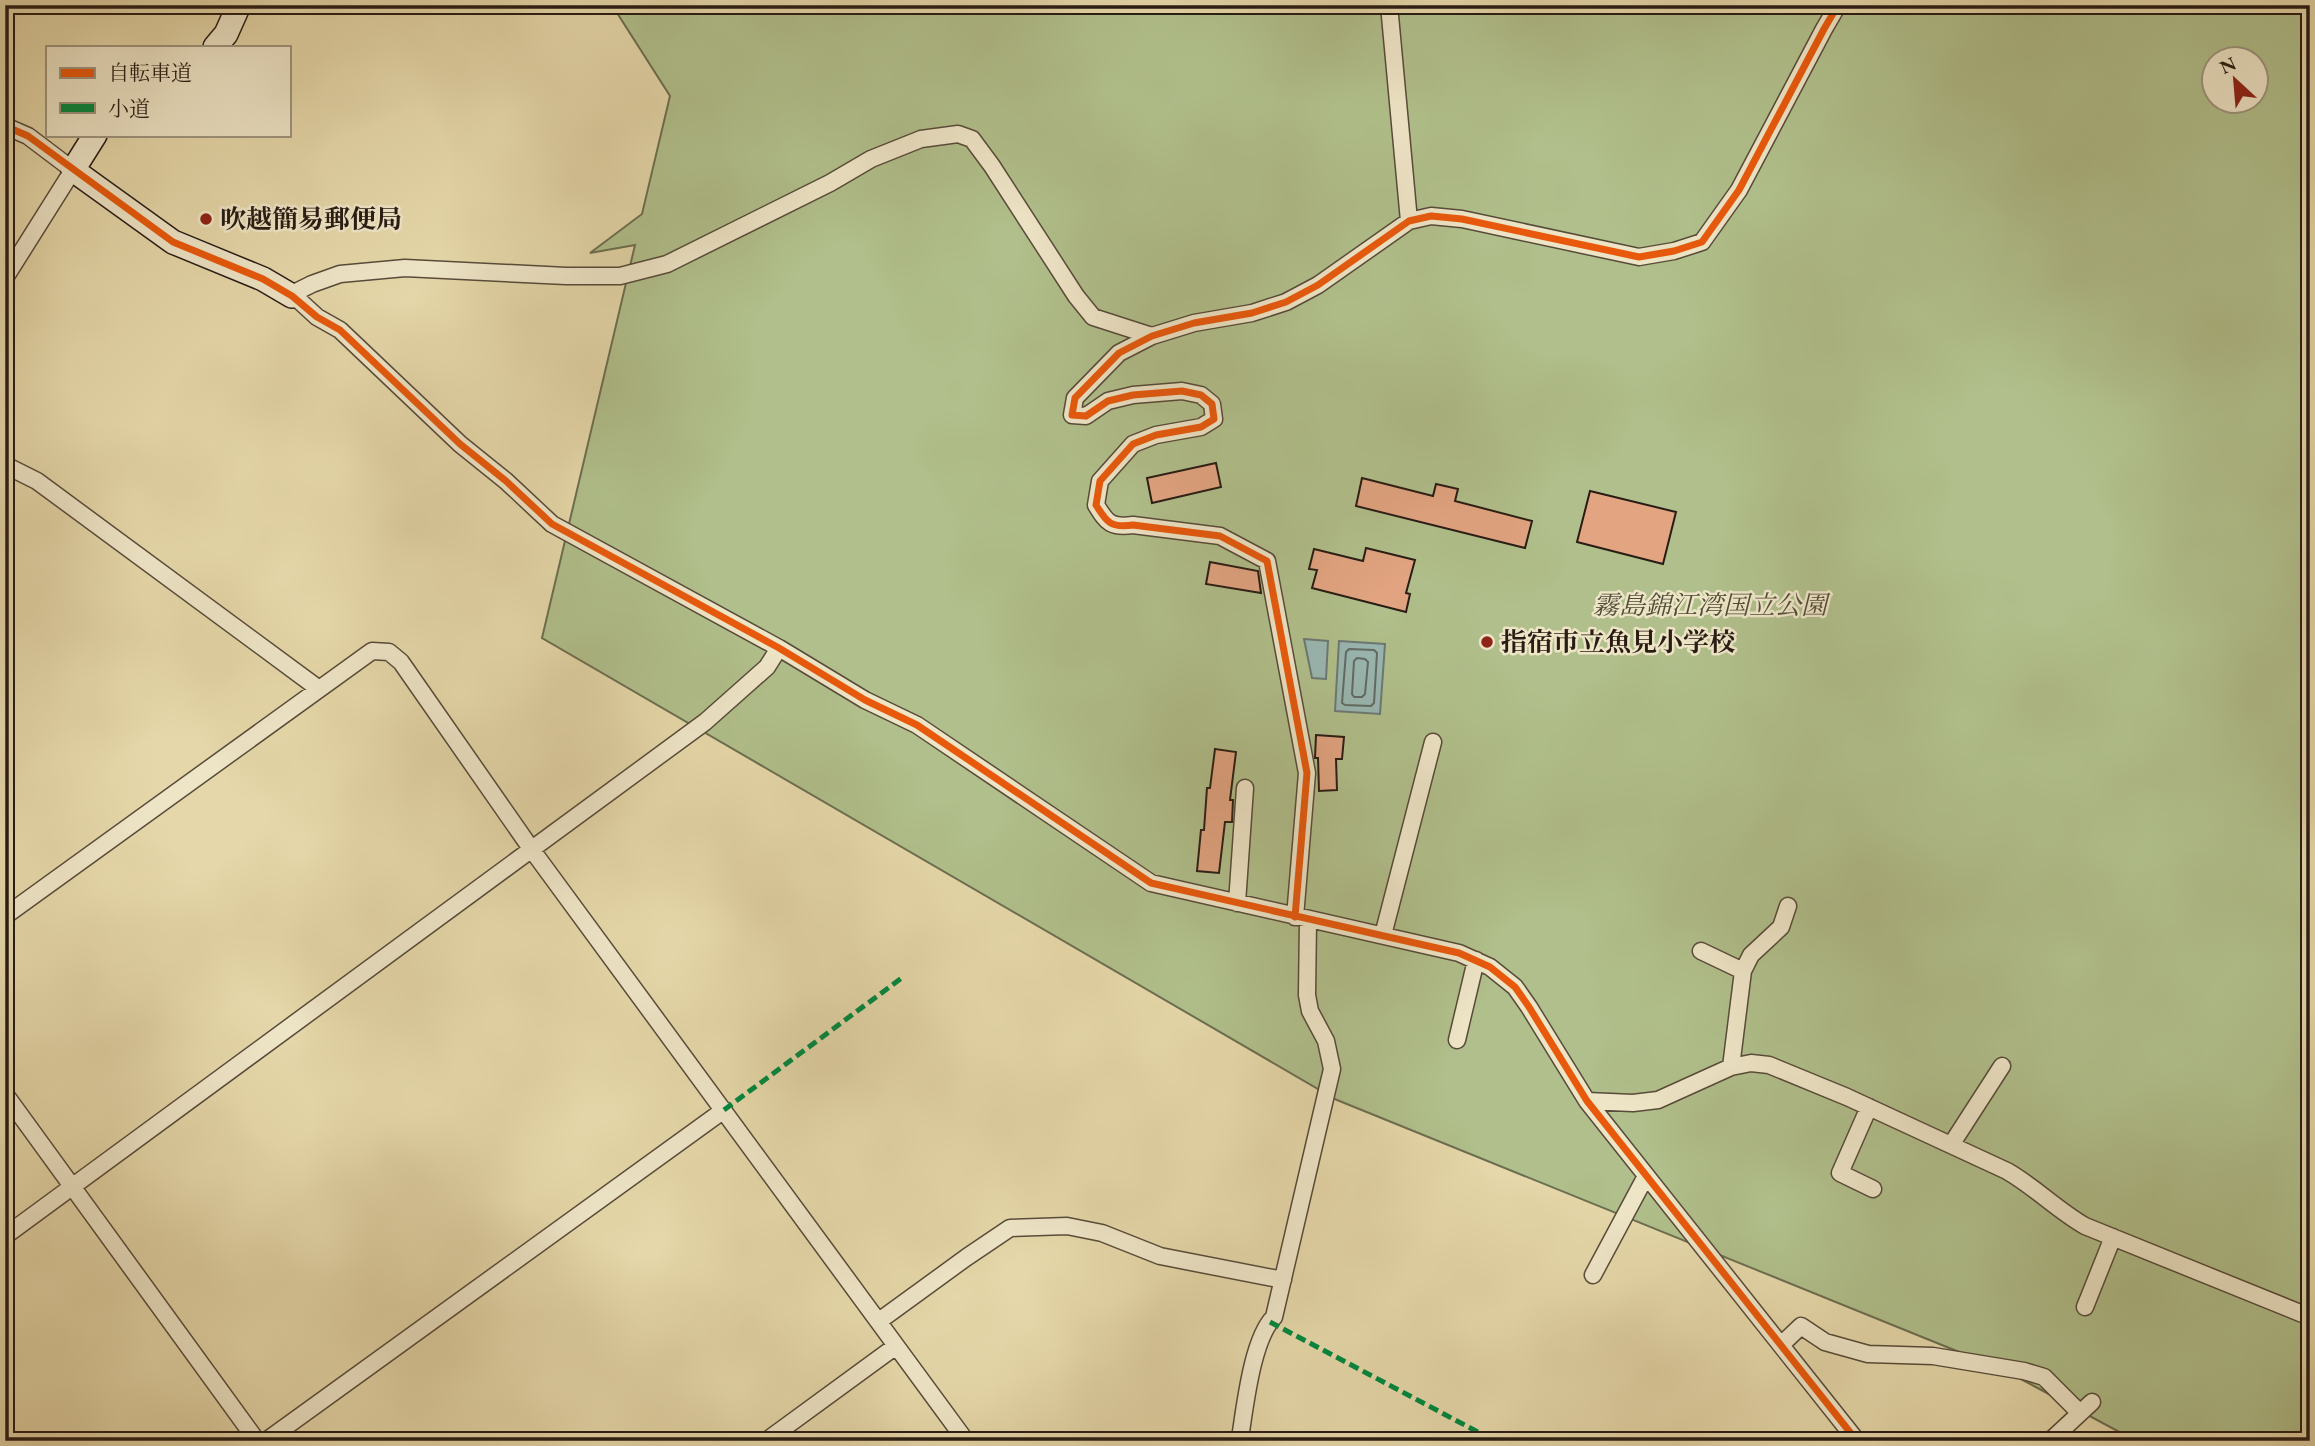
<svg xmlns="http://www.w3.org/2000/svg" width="2315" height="1446" viewBox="0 0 2315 1446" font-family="'EB Garamond','Noto Serif JP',serif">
  <rect width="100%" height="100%" fill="#e5d7a9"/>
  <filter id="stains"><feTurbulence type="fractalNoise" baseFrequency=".00286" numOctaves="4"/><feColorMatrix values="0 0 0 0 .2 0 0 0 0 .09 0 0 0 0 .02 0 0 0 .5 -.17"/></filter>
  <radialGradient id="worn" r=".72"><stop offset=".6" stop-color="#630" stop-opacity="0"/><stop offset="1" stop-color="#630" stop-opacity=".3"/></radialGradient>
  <path fill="#b0bf8b" stroke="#6c6e50" stroke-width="2" fill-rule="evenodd" d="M612,5H2310V1441H2136L2006,1371L1337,1100L542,638L635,245L590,253L642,214L670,96ZM2214,60H2256V102H2214Z"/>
  <path fill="#99b7b2" stroke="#6c7973" stroke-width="2" d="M1304,639L1328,641L1326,679L1312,678Z
    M1339,641L1385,644L1380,714L1335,711Z"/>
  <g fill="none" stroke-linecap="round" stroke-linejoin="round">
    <path stroke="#606a63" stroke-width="2" d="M1349,649L1374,650L1377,653L1374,703L1371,706L1345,705L1342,703L1346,652Z
      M1357,658L1365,659L1368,662L1365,694L1362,697H1354L1352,694L1354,661Z"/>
  </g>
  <path fill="#e2a481" stroke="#281c14" stroke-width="2" d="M1216,463L1221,487L1152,503L1147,478Z
    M1362,478L1433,496L1436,484L1458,489L1455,501L1532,521L1525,548L1356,506Z
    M1590,491L1676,512L1663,564L1577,542Z
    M1366,548L1415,560L1406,593L1410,594L1406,612L1312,588L1317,570L1309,569L1314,549L1363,561Z
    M1210,562L1258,571L1261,593L1206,584Z
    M1316,735L1344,737L1342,759H1336L1337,790L1319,791L1318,758H1315Z
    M1215,749L1236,752L1230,800H1233L1232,822H1225L1219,873L1197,871L1201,830H1204L1207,788H1210Z"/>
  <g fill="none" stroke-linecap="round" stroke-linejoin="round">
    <defs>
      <path id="street" d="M1389,5L1409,221
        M5,126L28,136L73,170L5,278
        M1152,336L1093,317L1076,296L992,166L972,139L958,134L921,139L871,159L830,183L667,264L620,276H566L405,268L340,274L312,284L292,294L317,317L340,330L460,444L506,481L552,524L779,648L865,700L917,725L1151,883L1459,953L1490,967L1515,987L1529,1007L1587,1101L1857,1441
        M5,465L37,481L319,689
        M1237,903L1245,788
        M5,916L372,651L389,652L401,662L532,850L966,1441
        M1295,917L1307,773L1267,561L1220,536L1133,525C1111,528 1107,523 1096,505L1100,481L1133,444L1156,435L1201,427L1214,419L1212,404L1201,395L1182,391L1133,395L1108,401L1086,416L1072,415L1075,398L1119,353L1152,336L1194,323L1252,313L1286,302L1318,285L1409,221L1431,216L1462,219L1639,257L1674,251L1702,242L1739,190L1824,29L1838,5
        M1383,935L1433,742
        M1701,951L1743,971
        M1457,1040L1476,960
        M1731,1067L1743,971L1751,955L1781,927L1788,906
        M5,1094L257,1441
        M1587,1101L1633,1103L1658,1100L1731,1067L1751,1063L1769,1065L1847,1097L2007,1171C2035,1187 2057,1210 2085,1226L2310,1317
        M1869,1107L1840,1173L1873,1189
        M1951,1145L2002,1066
        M5,1236L705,722L767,667L779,648
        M1593,1275L1646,1176
        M2085,1307L2113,1237
        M879,1321L967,1257L1010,1228L1067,1226L1102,1233L1160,1256L1283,1280
        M1781,1345L1801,1326L1825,1342L1868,1354L1933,1356L2024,1371L2044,1377L2080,1413
        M266,1441L724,1110
        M766,1441L896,1346
        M1236,1441L1240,1438C1245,1407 1252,1339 1274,1317L1332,1069L1326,1041L1310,1011L1307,995L1308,920
        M2050,1441L2092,1402"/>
      <path id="secondary" d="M215,47L226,34L239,5
        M95,135L73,170L173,242L263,279L292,296"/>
    </defs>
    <use href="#street" stroke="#574b39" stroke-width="19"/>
    <use href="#secondary" stroke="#281c14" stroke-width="26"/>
    <use href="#street" stroke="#eee5c7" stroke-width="16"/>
    <use href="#secondary" stroke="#eee5c7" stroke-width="23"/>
    <path stroke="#00873e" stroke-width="5" stroke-dasharray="10 5" stroke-linecap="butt" d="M724,1110L903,977
      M1270,1322L1495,1441"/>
    <defs>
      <path id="cycleway" d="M5,126L28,136L173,242L263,279L292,296L317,317L340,330L460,444L506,481L552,524L779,648L865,700L917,725L1151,883L1459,953L1490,967L1515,987L1529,1007L1587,1101L1857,1441
        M1295,917L1307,773L1267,561L1220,536L1133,525C1111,528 1107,523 1096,505L1100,481L1133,444L1156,435L1201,427L1214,419L1212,404L1201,395L1182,391L1133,395L1108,401L1086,416L1072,415L1075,398L1119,353L1152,336L1194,323L1252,313L1286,302L1318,285L1409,221L1431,216L1462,219L1639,257L1674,251L1702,242L1739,190L1824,29L1838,5"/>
    </defs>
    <use href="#cycleway" stroke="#eee5c7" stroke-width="11"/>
    <use href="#cycleway" stroke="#e8590c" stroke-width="7"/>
  </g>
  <g fill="#8f2418" stroke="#eee5c7" stroke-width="2.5">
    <circle cx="206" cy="219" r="7"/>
    <circle cx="1487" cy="642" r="7"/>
  </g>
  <g text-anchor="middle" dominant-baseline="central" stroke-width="5" stroke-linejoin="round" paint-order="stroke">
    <g font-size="26" font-weight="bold" fill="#281c14" stroke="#eee5c7" text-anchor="start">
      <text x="220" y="219">吹越簡易郵便局</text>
      <text x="1501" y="642">指宿市立魚見小学校</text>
    </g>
    <g font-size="26" font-style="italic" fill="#514d38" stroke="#eee5c7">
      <text x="1710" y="605">霧島錦江湾国立公園</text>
    </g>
  </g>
  <rect width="2315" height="1446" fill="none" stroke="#e5d7a9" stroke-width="28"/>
  <rect x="7" y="7" width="2301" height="1432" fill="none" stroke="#281c14" stroke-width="3.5"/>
  <rect x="14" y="14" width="2287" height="1418" fill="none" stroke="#281c14" stroke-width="2"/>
  <rect x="46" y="46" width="245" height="91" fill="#eee5c7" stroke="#9f957f" stroke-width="2"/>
  <rect x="60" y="68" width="35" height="10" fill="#e8590c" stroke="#9f957f" stroke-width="2"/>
  <text x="108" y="80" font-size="21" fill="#281c14">自転車道</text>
  <rect x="60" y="103" width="35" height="10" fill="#00873e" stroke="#9f957f" stroke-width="2"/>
  <text x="108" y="116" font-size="21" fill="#281c14">小道</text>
  <g transform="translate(2235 80) rotate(334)"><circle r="33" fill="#eee5c7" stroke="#9f957f" stroke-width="2"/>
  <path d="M0-5L12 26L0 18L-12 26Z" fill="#8f2418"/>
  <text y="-10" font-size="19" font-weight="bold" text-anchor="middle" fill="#281c14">N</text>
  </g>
  <rect width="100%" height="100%" filter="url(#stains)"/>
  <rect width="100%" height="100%" fill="url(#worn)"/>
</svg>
